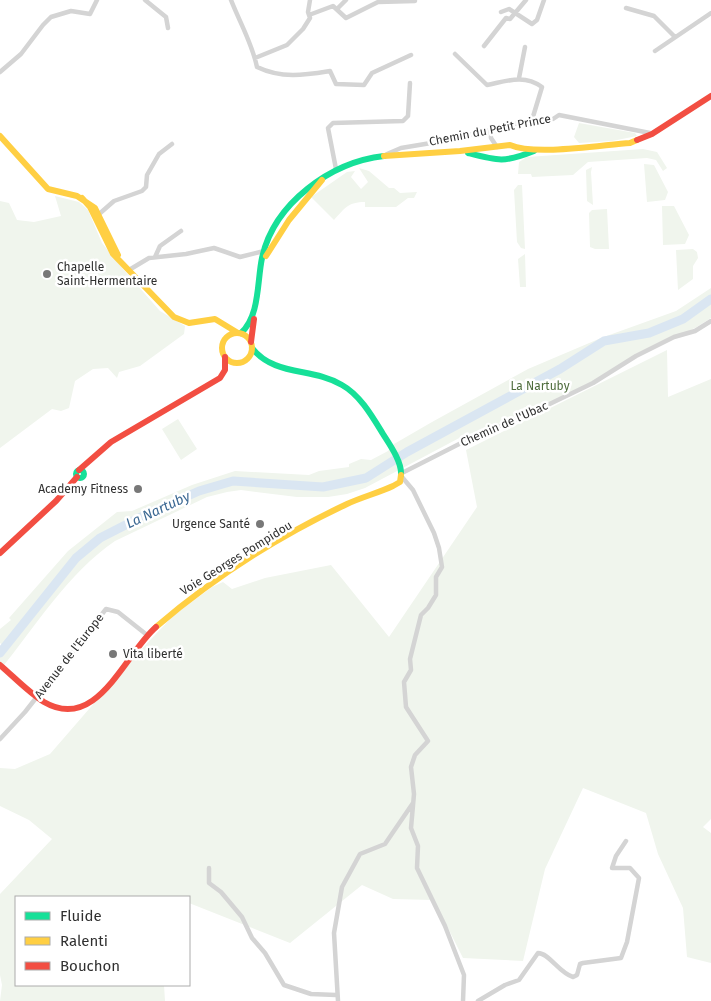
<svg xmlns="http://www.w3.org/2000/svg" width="711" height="1001" viewBox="0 0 711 1001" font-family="'Fira Sans',sans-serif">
  <rect width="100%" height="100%" fill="#fff"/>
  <path fill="#f0f5ed" d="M579,123L635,133L637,136L612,141L579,143L574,137Z
    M643,149L657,152L667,168L663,171L656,160L647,158L588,162L573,175L532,177L531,174H518L519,162L527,157Z
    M644,164L654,165L668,192L665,200L647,202Z
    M592,167L591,172L593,205L587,201L586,170Z
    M359,168L369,171L389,188H394L400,193L417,192L414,198H408L396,207H365V202C348,202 345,208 334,220L311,197L347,172L355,171L351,177L361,189L368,182Z
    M518,185H522L525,249L521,248L517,242L514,190Z
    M55,196L79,202L88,210L102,243L123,269L160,311L185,326L184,334L140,366L119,372L117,378L108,368L93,369L75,381L69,408L61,411L52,409L0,448V201L9,203L17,220L34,222L61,216Z
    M662,206H674L689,235L685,244L663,245Z
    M607,209L609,249H595L590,247L589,213L592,210Z
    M693,249L697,252L698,258L693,266V279L678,290L676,250Z
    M525,254L526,287H520L518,259Z
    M711,288V318L695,328L637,356L593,383L529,414L463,436L365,488L347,494L328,497H297L241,490L227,492L207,497L115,541C68,573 36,626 0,670V648L4,646L0,643V629L11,620L9,618L68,551L117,512L132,511L192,485L235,471L309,475L319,471L349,467V464L361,459L371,460L388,451L394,444L432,422L528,369L601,338L676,311Z
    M667,350L668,397L711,379V819L703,827L711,833V963L687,957L683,908L658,854L646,813L583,788L545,869L523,961L463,958L434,900L393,899L362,885L290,943L189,903V897H16V985H164L165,1001H0L2,985L0,975V894L52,839L29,820L0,806V768L15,769L50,754L135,656L173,616L212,587L223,582L232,589L265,578L331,565L389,637L477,507L466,450Z
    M178,419L197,449L181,460L162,429Z"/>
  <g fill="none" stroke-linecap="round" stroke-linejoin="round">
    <path stroke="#dae6f2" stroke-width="9" d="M0,653L76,558L100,538L145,515L199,491L233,481L323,487L366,478L407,452L560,369L604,341L649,333L683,319L711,299"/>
    <path stroke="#d4d4d4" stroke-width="4.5" d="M145,0L166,17L168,28
      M231,0C240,23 252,43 257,67C282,79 305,75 330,71L336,84L364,85L372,73L411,55
      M626,8L654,16L675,37
      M337,9L346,0
      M501,12L509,9L532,24L537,20L544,0
      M309,15L333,6L346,18L378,2L415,1
      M484,46L506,18L510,19L526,0
      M655,51L711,13
      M455,54L487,85C507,81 524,74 542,87L532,120
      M255,58L287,45L303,29L310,18L308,12L310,0
      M0,72L21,54L43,25L51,17L71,11L90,14L97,0
      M519,78L525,47
      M490,130L491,138L497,147
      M387,154L401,148L443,141L532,120L553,119L559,115L650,133
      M336,169L328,128L333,123L403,121L408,116L410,83
      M98,215L114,201L142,191L146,187L147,175L159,154L172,144
      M155,257L160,246L181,231
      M129,270L149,258L186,254L214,248L240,257L264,251
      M402,473L471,438L529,414L593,383L636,356L674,337L695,331L711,321
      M402,477L413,490L434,533L439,548L442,567L436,577V595L428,608L421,615L410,659L411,670L404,682L406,707L428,741L415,755L411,767L414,794L411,828L418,846L417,868L445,926L464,975L463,1001
      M0,739L25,712L106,609L118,612L147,635
      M209,868V883L221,892L242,917L252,938L265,953L284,985L311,994L336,995
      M338,1001L334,933L342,887L360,854L385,844L413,803
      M478,1001L505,985L519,980L538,953C549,953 559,973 573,977L577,975L580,964L583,963L621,958L627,942L639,878L630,868H612L616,856L626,841"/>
    <path stroke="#16e098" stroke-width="6" d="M468,153C498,161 504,163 534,151
      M241,333C260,316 257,281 262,258C274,203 331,162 384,156
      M252,348C275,377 312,367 342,385C360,395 372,416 383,434C390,445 402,462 401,475
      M76 474a4 4 0 1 1 8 0a4 4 0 1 1-8 0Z"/>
    <path stroke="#ffcf43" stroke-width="6" d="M0,136L48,189L77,196L95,208L118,255
      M384,156L460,151L510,145C535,156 601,145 630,143L637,140
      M82,198L90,207L113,254L174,317L189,323L215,319L238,333
      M266,256L289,220L322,180
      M222 348a15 15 0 1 1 30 0a15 15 0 1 1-30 0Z
      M156,627C213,578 279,536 347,504C362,497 378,493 393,486L400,482L401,475"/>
    <path stroke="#f24e42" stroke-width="6" d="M637,140L652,134L711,96
      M251,342L254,319
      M79,470L111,442L220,378L225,370V357
      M0,553L56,501L77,477
      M0,665C14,677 28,692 44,702C97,733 124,655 156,627"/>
  </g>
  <g fill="#787878" stroke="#fff" stroke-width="2">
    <circle cx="47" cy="274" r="5"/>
    <circle cx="138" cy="489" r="5"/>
    <circle cx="260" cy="524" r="5"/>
    <circle cx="113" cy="654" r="5"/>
  </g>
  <g text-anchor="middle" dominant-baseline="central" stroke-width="5" stroke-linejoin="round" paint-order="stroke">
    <g font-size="12" fill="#303030" stroke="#fff">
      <text transform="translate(490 130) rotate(-11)">Chemin du Petit Prince</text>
      <text transform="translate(504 424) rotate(-24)">Chemin de l'Ubac</text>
      <text transform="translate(236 558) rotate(-32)">Voie Georges Pompidou</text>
      <text transform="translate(69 656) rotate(-52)">Avenue de l'Europe</text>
    </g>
    <g font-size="12" fill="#303030" stroke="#fff" text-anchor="start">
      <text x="57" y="267">Chapelle<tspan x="57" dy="14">Saint-Hermentaire</tspan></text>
      <text x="128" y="489" text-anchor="end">Academy Fitness</text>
      <text x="250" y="524" text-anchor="end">Urgence Santé</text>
      <text x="123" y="654">Vita liberté</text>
    </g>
    <g font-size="12" fill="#4e6c3c" stroke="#fff">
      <text x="540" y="386">La Nartuby</text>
    </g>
    <g font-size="14" font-style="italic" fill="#3c6993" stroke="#fff">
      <text transform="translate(158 510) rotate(-25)">La Nartuby</text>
    </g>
  </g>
  <rect x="15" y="896" width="175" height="90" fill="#ffffff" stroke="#acacac"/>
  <rect x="25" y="912" width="25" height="8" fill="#16e098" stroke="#acacac"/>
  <text x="60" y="921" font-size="15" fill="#303030">Fluide</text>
  <rect x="25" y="937" width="25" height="8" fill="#ffcf43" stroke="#acacac"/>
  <text x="60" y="946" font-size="15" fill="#303030">Ralenti</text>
  <rect x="25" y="962" width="25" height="8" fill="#f24e42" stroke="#acacac"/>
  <text x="60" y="971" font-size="15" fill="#303030">Bouchon</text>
</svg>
